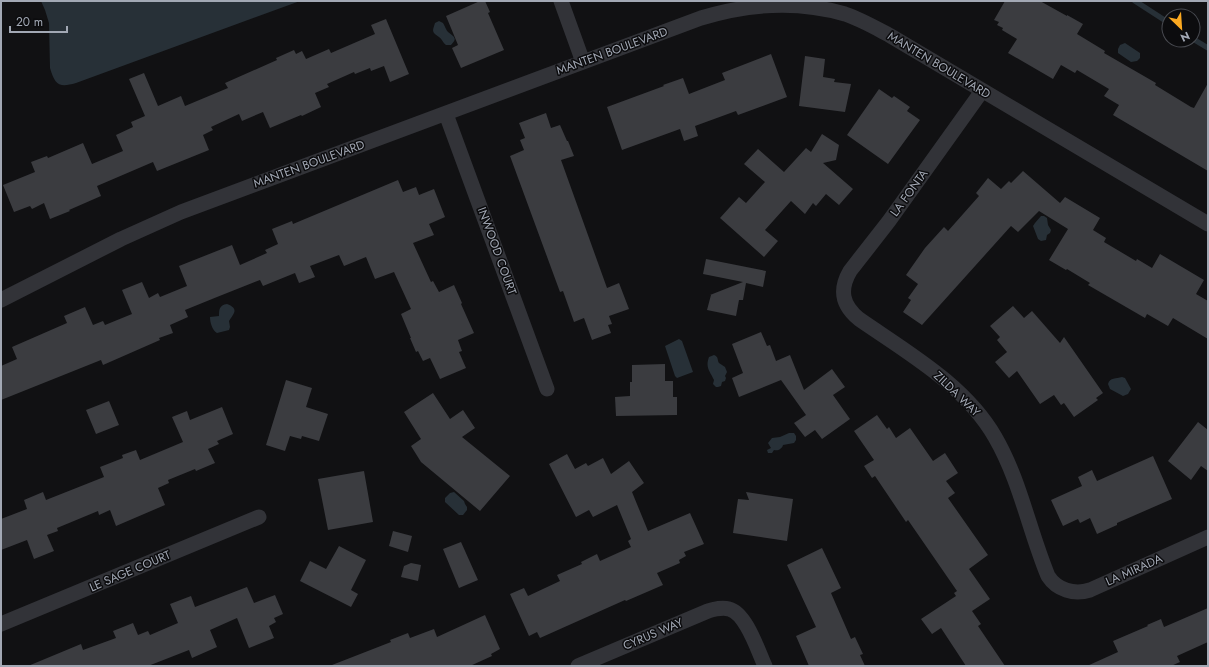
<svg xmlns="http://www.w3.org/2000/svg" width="1209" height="667" viewBox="0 0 1209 667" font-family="Jost,sans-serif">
  <rect width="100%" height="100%" fill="#111113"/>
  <path fill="#273037" d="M41,1H300L76,83C59,88 55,85 50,68L49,23L45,10Z
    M439,21L443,23C445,26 446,30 448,32C454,37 458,38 451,45H446C443,43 442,39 439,37C432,32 432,32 435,23Z
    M1125,43L1140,53V58L1137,61L1131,62L1118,53V49L1120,45Z
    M1041,216H1044L1047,218L1048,225L1051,230L1050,233L1047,235L1046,240L1041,241L1038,239L1033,226L1035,223Z
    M227,304C240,309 233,314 229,321L230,327L229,330L217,333C212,330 210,322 210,317L219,316C219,310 219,305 227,304Z
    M679,339L682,341L693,372L677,378L675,376L665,346Z
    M714,355C719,357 717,360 719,363L725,367L727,372L725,376L726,378L725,381L722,382L721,386L718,387H716L713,384L714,380C710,371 705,368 709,357Z
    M1122,377L1125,378L1131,389L1128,394L1123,396L1110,389L1108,384C1110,377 1116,379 1122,377Z
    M789,433H794L796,436V440L794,443L783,445C782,449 778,451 774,450L772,453H768L767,450L771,448L768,443L772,438L780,437Z
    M454,492L464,501L465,504L467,507V510L463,515H459L445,502V498L450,493Z"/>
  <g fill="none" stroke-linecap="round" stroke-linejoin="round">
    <path stroke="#273037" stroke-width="5.5" d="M1135,1L1169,23
      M1193,39L1208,48"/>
  </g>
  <path fill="#3b3c40" d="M480,1H485L490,12L488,13L504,50L461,68L452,48L458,45L446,16Z
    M1005,1H1040L1067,16V15L1083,24L1077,34L1105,51L1104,53L1156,83L1155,85L1191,107L1194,108L1208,83V171L1113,115L1119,105L1104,96L1109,89L1077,70L1075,73L1061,65L1053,79L1008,53L1017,39L1002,30L1003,28L997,25L999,22L994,20Z
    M386,19L409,74L390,82L384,66L371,71L370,68L355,74L354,72L327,84L329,87L315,93L321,107L302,116L301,115L270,128L263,112L242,121L239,114L211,127L213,130L203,135L209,150L157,171L153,162L97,186L101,196L69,210L70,211L50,219L44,203L32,209L30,206L14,212L3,185L35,172L31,162L47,156L48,158L83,143L92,164L123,151L116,135L133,127L131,122L145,116L129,79L144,73L158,106L181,96L185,106L228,88L225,83L277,60L276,58L294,50L296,54L302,51L306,59L329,49L331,53L375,34L371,25Z
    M771,54L787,97L738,115L736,111L695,126L698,136L684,141L680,129L622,150L607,107L664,86L663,85L683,78L689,94L725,80L722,73Z
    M805,56L825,59L823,77L835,79L834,82L851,84L845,112L799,106Z
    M879,89L892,98L894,96L910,107L907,111L920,120L888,164L847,135Z
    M546,113L551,128L560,125L567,141H568L574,156L561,160L607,288L619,283L629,309L609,316L612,324L608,325L611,333L592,340L584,318L574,322L563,291L560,292L510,156L524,150L520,140L525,138L519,123Z
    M822,134L839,145L836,160L823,163L853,189L839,205L826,194L816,206L813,203L805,214L791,201L765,230L778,241L764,257L720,218L739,197L746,203L765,182L744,164L758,149L784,172L806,148L811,152Z
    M1023,171L1060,203L1065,197L1100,218L1093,230L1106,238L1104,242L1136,261L1137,259L1152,268L1160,254L1204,280L1196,294L1208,301V339L1173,318L1168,326L1147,314L1145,318L1088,285L1090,283L1067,269L1066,270L1049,260L1068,229L1039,211L1018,232L1011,226L922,325L903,312L911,300L908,298L918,284L906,275L925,248L944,227L948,231L979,196L976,193L988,178L1001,189L1009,181L1011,183Z
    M398,180L403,192L416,187L419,195L434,189L445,217L429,224L434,235L413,243L431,282L433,281L439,292L454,285L462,303L461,304L474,333L458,340L462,351L459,352L466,368L440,379L430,358L423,361L418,351L416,352L410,338H411L401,314L411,309L394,272L375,279L366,257L344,266L339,255L310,266L315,277L299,283L295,273L263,286L260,280L217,297L185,310L188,317L170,325L173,333L159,338L160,340L103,365L101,360L1,400V366L17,359L12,347L67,323L64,316L85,307L93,325L103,321L105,325L132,314L122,290L142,282L149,298L158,293L160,297L187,286L179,266L232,245L240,265L267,253L265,250L278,244L272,229L292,221L293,224Z
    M706,259L766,271L763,287L746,283L743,300H739L736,316L707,310L711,295H710L743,282L703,274Z
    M1013,306L1024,318L1032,311L1060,343L1064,337L1103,393L1096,398L1098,400L1074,417L1064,403L1061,405L1054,395L1040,404L1017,371L1009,378L995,362L1007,352L997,340L1000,337L990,326Z
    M761,332L767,346L770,345L776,361L790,355L804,390L832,369L845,387L833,395L850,419L822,439L815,430L805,437L794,423L806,415L781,380L739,397L732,378L743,373L732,344Z
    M665,364V381H673V397H677V415L616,416L615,397L630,396V382H632V365Z
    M286,380L312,388L306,407L328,414L319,441L302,436L301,439L290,436L285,451L266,445Z
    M433,393L450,419L463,410L475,428L462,437L510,476L480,511L421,462L411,446L421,439L404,412Z
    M109,401L119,425L96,434L86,410Z
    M222,407L233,434L217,441L219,444L208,449L215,463L196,471L195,469L168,480L169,483L158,488L165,505L116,526L110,510L99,515L98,511L57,528L58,531L47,535L54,551L34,559L27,540L1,550V519L27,509L24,500L43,492L46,500L104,477L100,467L123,458L122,455L136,450L140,460L183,442L172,417L187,411L190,420Z
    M877,415L887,429L889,427L896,438L910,428L933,461L945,453L958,473L946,481L955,493L948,498L988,555L969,569L990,599L972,611L981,624L978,626L1005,666H966L941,628L932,634L921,619L956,596L954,593L957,591L908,520L906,522L875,476L872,478L864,466L874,460L854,431Z
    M1198,422L1208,430V471L1201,466L1191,480L1168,461Z
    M567,454L575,469L586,463L588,466L603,458L611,474L629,461L644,483L632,492L648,531L690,513L704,544L684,552L686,556L679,560L680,563L657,573L663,585L626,601L625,600L540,638L537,632L529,636L510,594L524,588L528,596L560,581L557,575L582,564L581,562L597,554L600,561L631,547L628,541L631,539L617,505L593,517L589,510L576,517L549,464Z
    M1153,456L1172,499L1117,523V525L1097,534L1090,518L1080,523L1078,519L1063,526L1051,500L1082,486L1078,477L1092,470L1097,481Z
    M364,471L373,522L328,530L318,479Z
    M746,492L793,499L787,541L733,533L738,499L749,500Z
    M393,531L412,536L408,552L389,546Z
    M461,542L478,580L459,588L443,549Z
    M339,546L366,560L351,590L358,594L351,607L300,581L310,561L326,569Z
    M822,548L841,588L831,593L851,639L855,637L863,654L860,655L865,666H809L796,636L816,627L787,565Z
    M411,563L421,565L418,581L401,577L404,566Z
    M247,587L254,603L275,595L283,614L274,618L276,622L269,626L274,638L249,648L237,618L210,630L217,647L192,658L189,650L148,666H28L81,644L83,650L116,638L113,631L133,623L138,635L148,631L150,635L178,623L170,604L191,596L195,607Z
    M1208,608V642L1177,656L1180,662L1171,666H1087L1118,652L1113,641L1148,626L1147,625L1161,619L1164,627Z
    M485,615L500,649L491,654L492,656L470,666H332V665L391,642L390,640L408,633L410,638L434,629L437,637Z"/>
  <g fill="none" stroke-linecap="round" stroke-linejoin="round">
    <path stroke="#323338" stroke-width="15" d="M561,1L583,62
      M982,91L889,221L850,271C839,290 842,305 859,319C908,353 965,385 995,437C1020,480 1029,530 1048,576C1057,590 1074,595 1090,590L1208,537
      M446,114L547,389
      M1,300L121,239L181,212L701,18C747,4 797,0 845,14C860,19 874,27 889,35L1208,224
      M1,624L259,517
      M578,666L708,611C715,609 722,607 729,609C746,613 758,651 765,666"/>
  </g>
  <g text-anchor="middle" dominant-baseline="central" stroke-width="3" stroke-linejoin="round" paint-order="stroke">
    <g font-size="12" fill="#a2a8b4" stroke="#0c0c0e">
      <text transform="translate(612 51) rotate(-20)">MANTEN BOULEVARD</text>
      <text transform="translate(939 65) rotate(31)">MANTEN BOULEVARD</text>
      <text transform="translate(309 164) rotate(-20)">MANTEN BOULEVARD</text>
      <text transform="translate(909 193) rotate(-54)">LA FONTA</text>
      <text transform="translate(497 251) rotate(70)">INWOOD COURT</text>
      <text transform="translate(957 394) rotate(44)">ZILDA WAY</text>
      <text transform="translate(1134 570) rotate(-24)">LA MIRADA</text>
      <text transform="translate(130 571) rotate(-23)">LE SAGE COURT</text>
      <text transform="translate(653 634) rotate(-23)">CYRUS WAY</text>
    </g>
  </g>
  <rect width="1209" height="667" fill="none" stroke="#a2a8b4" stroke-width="4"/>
  <g transform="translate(1181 28) rotate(155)"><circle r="19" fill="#0c0c0e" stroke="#484a50"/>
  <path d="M0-3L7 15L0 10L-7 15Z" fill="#fba921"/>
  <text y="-6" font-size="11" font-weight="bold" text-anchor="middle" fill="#a2a8b4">N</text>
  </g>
  <path d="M10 26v6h57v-6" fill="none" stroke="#a2a8b4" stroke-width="2"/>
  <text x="16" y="26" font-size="12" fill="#a2a8b4" stroke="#0c0c0e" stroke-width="3" paint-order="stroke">20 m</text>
</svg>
